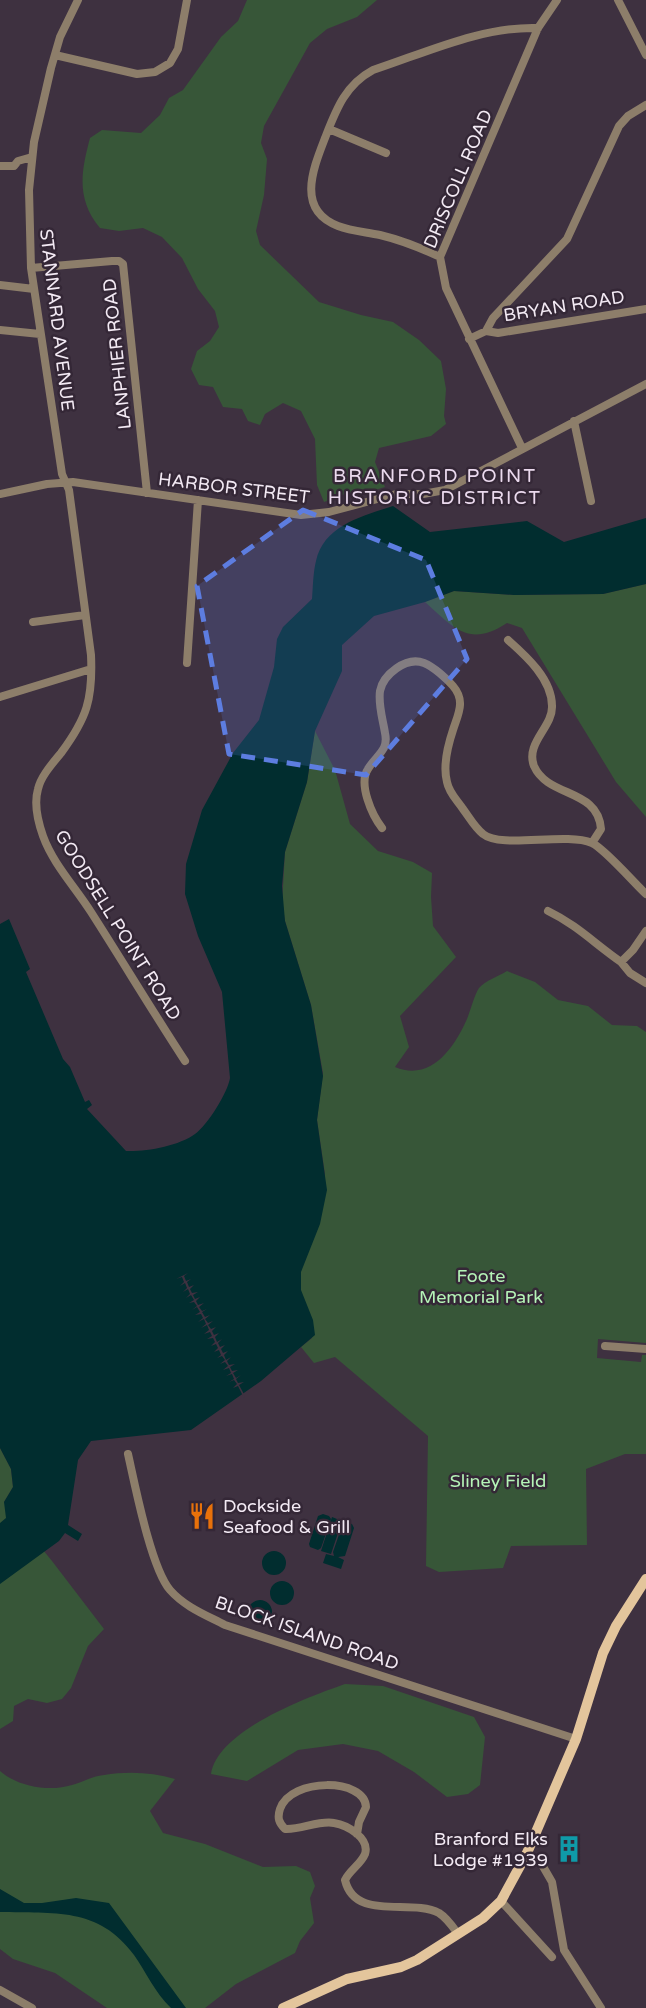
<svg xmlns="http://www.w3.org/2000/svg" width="646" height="2008" viewBox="0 0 646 2008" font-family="'Varela Round',sans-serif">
  <rect width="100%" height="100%" fill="#3e3140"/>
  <path fill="#375638" d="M247,0H377L357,17L327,29L310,43L264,126L261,143L267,159L264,195L256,231L260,245L319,302L361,315L393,322L419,340L441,361L446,389L444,416L446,424L431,436L379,448L375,462L385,487L362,494L348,493L324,502L317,485L315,439L301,411L283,403L265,414L260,425L248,421L242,409L223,407L213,387L199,385L191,369L197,351L210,341L219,327L215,311L198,289L182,258L162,237L143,228L119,231L100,228C76,199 81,172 90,138L102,130L141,133L160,115L169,98L183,90L221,37L238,21Z
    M646,584V817L616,782L522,628L507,623C469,648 454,628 425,602L454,591L514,595L603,594Z
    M315,731L335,770L350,824L378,851L413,862L432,873L431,897L433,926L456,957L400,1016L409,1047L395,1067C431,1082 454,1048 467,1019C471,1009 474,996 479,988C485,981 499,976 507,971L535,982L558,1000L588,1006L612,1025L637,1026L646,1032V1343L598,1339L597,1358L641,1362L642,1355H646V1454H625L586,1469L587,1545L511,1546L503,1568L439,1572L426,1566L428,1436L335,1357L314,1363L301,1347L312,1338L287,1255L325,1174L317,1120L323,1073L311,1005L285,921L282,904L285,852L307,782Z
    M0,1448L11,1469L13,1487L4,1502L52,1561L104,1629L88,1646L71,1688L62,1699L47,1703L28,1699L14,1706L13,1721L0,1729Z
    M345,1684L383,1686L474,1717L485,1737L480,1785L468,1794L447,1797L414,1772L378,1751L343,1744L298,1750L247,1781L211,1774C218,1730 308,1697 345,1684Z
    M0,1771C18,1787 50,1792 72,1785C83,1782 93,1776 104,1775C127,1771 152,1772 175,1779L150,1811L163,1833L205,1844L263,1867L296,1866L310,1872L315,1886L310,1898L314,1923L300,1941L295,1953L236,1984L205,2008H107L55,1973L13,1959L0,1949Z"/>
  <path fill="#012d2f" d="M393,506L430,532L527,521L564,542L646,518V584L603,594L514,595L454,591L425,602L374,616L342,645V671L315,731L307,782L285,852L282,886L285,921L311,1005L323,1076L317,1120L327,1190L320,1224L301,1272V1290L313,1320L315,1335L261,1381L191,1430L91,1441L78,1460L68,1525L82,1534L78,1541L65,1533L59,1541L0,1584V1523L6,1518L4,1502L13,1487L11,1469L0,1448V924L9,919L30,969L26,972L63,1059L70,1067L85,1102L89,1100L92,1105L87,1109L126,1151C145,1152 179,1146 195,1134C207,1126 228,1092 230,1078L222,992L198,936L185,894L186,864L202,810L233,753L259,720L274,667L277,639L283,627L312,599C313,587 313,573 316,561C324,525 363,516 393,506Z
    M323,1514L329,1516L331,1519L321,1548L318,1550L310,1547L309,1544L318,1516Z
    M332,1517L342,1521L331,1554L321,1551Z
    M346,1522L352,1524L354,1528L345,1556L338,1557L344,1560L341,1569L323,1563L326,1554L334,1556L333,1552L343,1523Z
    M262 1563a12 12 0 1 1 24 0a12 12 0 1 1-24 0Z
    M270 1593a12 12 0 1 1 24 0a12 12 0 1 1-24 0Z
    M248 1612a12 12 0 1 1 24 0a12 12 0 1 1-24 0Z
    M0,1889L24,1903H42L76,1898L109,1903L186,2008H171C155,1993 146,1972 134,1955C98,1906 54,1914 0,1912Z"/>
  <path fill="#3e3140" d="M188,1273L184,1276L186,1281L191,1279L187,1282L189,1287L194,1285L190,1289L192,1293L198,1292L193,1295L195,1299L200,1297L196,1301L198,1305L204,1303L199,1307L202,1311L207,1309L202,1312L205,1317L210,1315L205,1319L208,1323L213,1321L208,1325L211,1329L216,1327L212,1331L214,1335L219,1333L215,1337L217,1342L222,1339L218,1343L220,1347L225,1345L221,1349L223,1353L228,1351L224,1355L226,1360L231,1357L227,1361L229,1365L235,1364L230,1367L232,1371L238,1370L233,1373L236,1378L241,1375L236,1379L238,1383L244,1382L239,1385L245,1396L244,1398L238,1386L233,1388L237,1384L234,1380L229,1382L234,1379L232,1374L226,1376L231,1373L229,1368L223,1370L228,1366L225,1362L220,1364L225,1360L222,1356L217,1358L221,1355L219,1350L214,1352L218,1348L216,1344L211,1346L215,1342L213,1338L207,1339L212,1336L210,1332L204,1334L209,1330L207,1325L201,1328L206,1324L204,1319L198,1322L203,1318L201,1314L195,1315L200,1312L197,1307L192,1310L197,1306L194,1302L189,1303L194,1300L191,1295L186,1298L190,1294L188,1289L183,1292L187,1288L185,1283L180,1286L184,1282L182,1277L176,1279Z"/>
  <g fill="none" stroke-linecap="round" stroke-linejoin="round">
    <path stroke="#8d7e6a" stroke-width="8" d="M78,0L60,37L51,68L34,142L29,190L31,268L62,474L69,490L91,655C93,699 87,718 61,753C52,764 41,776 38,789C34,803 38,822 43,836C53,864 76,888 91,912C123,962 153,1012 185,1061
      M618,0L646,55
      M55,55L137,74L155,72L170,63L178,49L187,0
      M329,129L386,153
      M0,166H14L18,161L32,157
      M440,257C421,248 401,240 380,235C366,232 351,231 338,226C296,210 313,169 325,138C336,110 345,85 373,70C425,53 482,26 538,28
      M31,268L112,261H119L123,264L147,493
      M0,285L34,289
      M0,330L40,334
      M486,331L498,333L646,309
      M469,339L486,331L493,318L567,239L619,126L628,116L646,105
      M574,421L591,501
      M522,448L446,288L440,257L538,28L557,0
      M0,494L47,484L73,482L301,515L329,512L396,494H423L445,490L646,384
      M33,622L85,615
      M508,640C526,656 552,679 552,706C553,727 525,743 534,766C548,798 598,788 601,829L592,843
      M187,663L198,500
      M0,697L91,669
      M382,828C372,815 358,784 368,769C376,755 389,751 385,733C383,720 378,705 380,691C383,675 406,656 424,663C434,667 447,679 453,686C466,701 458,714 453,730C448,745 443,767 447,782C449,793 457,800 463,809C469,817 475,828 483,834C501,849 565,832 592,843C605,849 634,883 646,894
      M548,911C577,925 595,944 621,962L633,950L646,931
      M621,962L630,973L646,983
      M605,1346L646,1349
      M128,1454C135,1485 151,1568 170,1590C185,1607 206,1615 225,1625L576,1739
      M357,1834L359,1822L366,1807C365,1778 291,1777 280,1809C277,1818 279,1823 285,1829C301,1830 319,1820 334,1823C347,1825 370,1838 365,1854C361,1864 350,1870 345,1880C355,1922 411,1898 439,1913C447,1918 453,1927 458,1934
      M527,1853L541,1863L552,1882L564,1950L601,2008
      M501,1901L552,1957
      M0,1990L32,2008"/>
    <path stroke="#e3c59c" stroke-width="10" d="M283,2008L347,1979L401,1967L417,1960L483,1918L501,1901L527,1853L576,1739L603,1653L616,1626L646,1579"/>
  </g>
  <path fill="#5d7de0" fill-opacity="0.2" stroke="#5d7de0" stroke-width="5" stroke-dasharray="14 9" stroke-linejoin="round" d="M303,510L426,560L467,659L366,775L229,754L197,586Z"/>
  <defs>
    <symbol id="restaurant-bare" viewBox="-9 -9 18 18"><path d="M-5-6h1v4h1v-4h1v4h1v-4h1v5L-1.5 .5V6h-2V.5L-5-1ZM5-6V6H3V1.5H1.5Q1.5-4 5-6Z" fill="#e8710a" stroke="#342736" stroke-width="2.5" paint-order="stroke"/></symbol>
    <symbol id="building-bare" viewBox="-9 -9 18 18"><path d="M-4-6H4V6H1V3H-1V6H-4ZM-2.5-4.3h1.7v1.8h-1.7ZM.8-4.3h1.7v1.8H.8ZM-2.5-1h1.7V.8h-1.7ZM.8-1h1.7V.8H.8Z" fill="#0f9aa8" stroke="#342736" stroke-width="2.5" paint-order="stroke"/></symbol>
  </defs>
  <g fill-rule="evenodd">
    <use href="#restaurant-bare" x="183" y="1497" width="38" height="38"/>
    <use href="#building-bare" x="550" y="1830" width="38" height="38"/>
  </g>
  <g text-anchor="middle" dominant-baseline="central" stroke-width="5" stroke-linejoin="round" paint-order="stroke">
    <g font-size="18" fill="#f3eaf4" stroke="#342736">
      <text transform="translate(458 179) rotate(-67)">DRISCOLL ROAD</text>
      <text transform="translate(564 306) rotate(-9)">BRYAN ROAD</text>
      <text transform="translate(57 320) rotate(83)">STANNARD AVENUE</text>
      <text transform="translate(117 354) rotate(-96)">LANPHIER ROAD</text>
      <text transform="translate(234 488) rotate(7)">HARBOR STREET</text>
      <text transform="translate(118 925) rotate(58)">GOODSELL POINT ROAD</text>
      <text transform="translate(307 1633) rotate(19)">BLOCK ISLAND ROAD</text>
    </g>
    <g font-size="18" fill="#b5f4b7" stroke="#342736">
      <text x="481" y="1276">Foote<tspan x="481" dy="21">Memorial Park</tspan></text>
      <text x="498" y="1481">Sliney Field</text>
    </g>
    <g font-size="18" fill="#f3eaf4" stroke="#342736" text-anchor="start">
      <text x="223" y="1506">Dockside<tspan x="223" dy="21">Seafood &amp; Grill</tspan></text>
      <text x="548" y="1839" text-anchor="end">Branford Elks<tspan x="548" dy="21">Lodge #1939</tspan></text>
    </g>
    <g font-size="19" letter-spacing="2" fill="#ebdaee" stroke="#342736">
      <text x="435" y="476">BRANFORD POINT<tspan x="435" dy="22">HISTORIC DISTRICT</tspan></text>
    </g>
  </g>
</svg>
